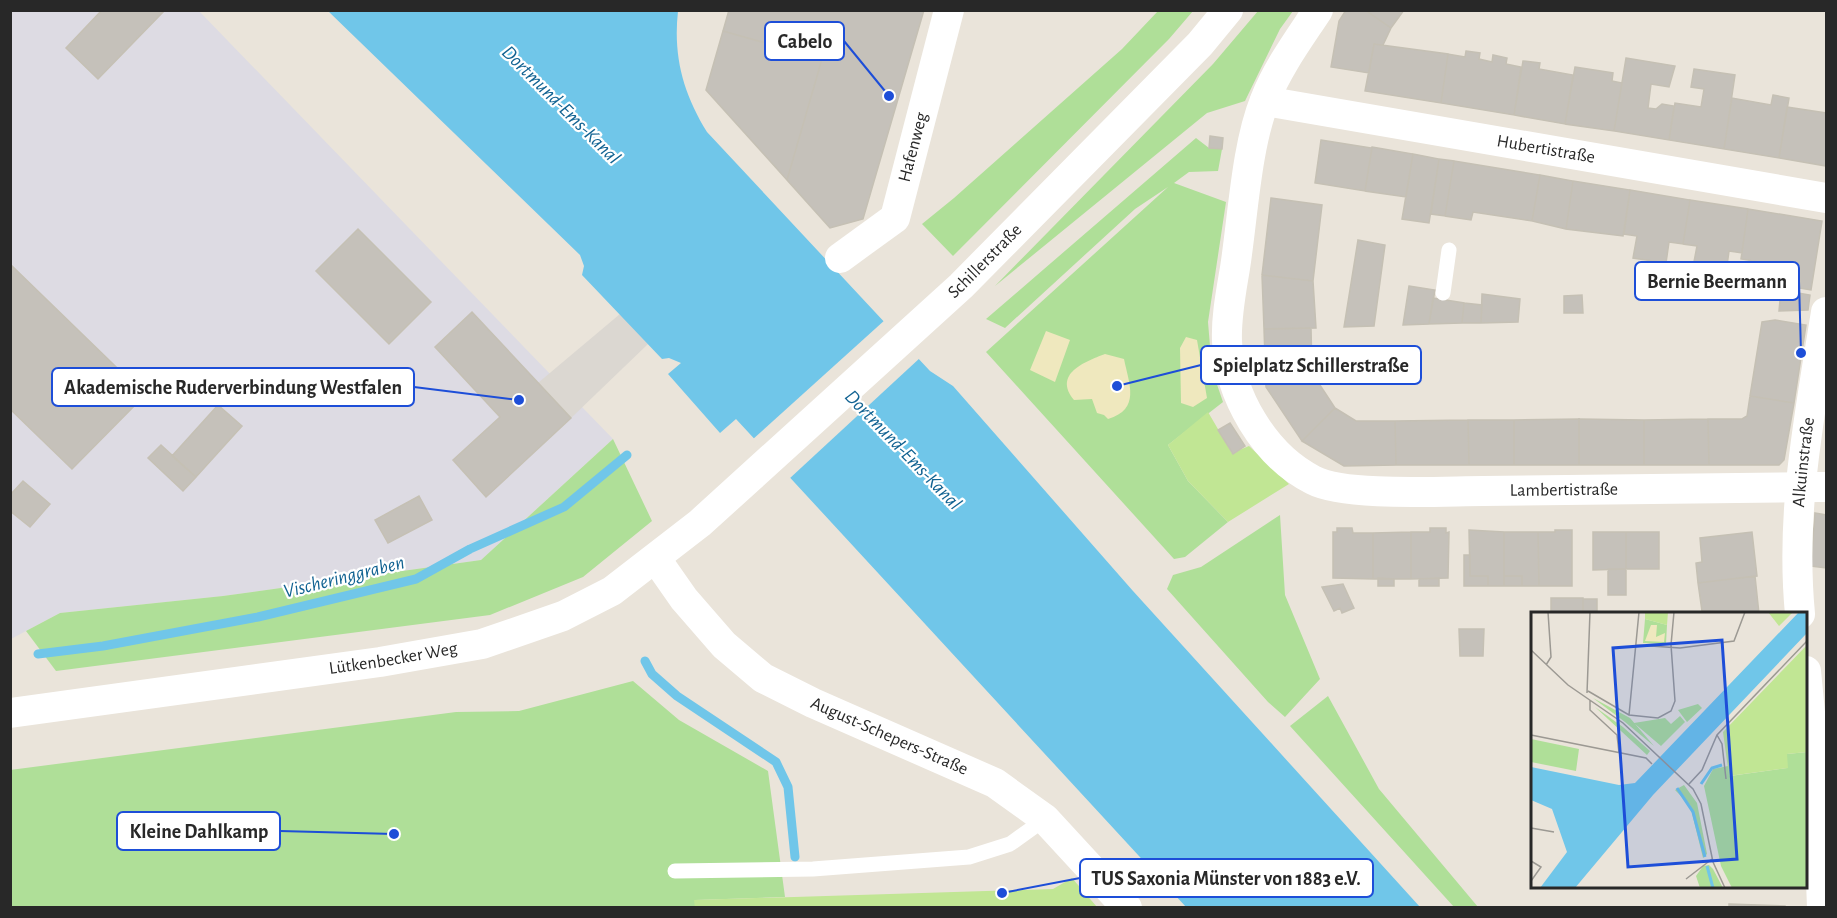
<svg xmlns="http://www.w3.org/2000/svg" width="1837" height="918" viewBox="0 0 1837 918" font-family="'Alegreya Sans',sans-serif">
  <rect width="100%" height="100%" fill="#eae4da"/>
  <path fill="#dddbe3" d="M11,11H199L613,439L481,560L223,596L60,613L11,639Z"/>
  <path fill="#afdf98" d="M1158,11H1193L1169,39L953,256L922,224L954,198L1122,49Z
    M1258,11H1293L1280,29L1245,101L1207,113L995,286L1213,64Z
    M1196,138L1209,148L1222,149L1218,171L1189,172L1174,183L1226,202L1208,322L1212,370L1223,402L1168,445L1188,481L1228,522L1185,557L1174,559L986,352L1168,187L1135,209L1005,328L986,319Z
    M613,439L652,521L583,577L490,615L56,671L26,631L60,613L223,596L481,560Z
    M1280,515L1285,595L1320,679L1285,717L1268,702L1167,589L1173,575L1201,567Z
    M633,681L679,720L768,771L785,897L695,900V908L11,907L10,770L456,712L519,711Z
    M1328,696L1379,789L1478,907H1454L1290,726Z"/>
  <path fill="#efe8be" d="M1046,331L1070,340L1055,382L1030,370Z
    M1186,337L1197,340L1207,398L1193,407L1181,403L1180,348Z
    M1105,354L1124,359C1129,384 1141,409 1108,419L1104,415L1097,413L1092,399L1074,400C1053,374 1084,362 1105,354Z"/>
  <path fill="#c1e694" d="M1208,412L1232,453L1249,446L1289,484L1228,522L1188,481L1168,445Z
    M1072,878L1097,907L695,908L694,900L1053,889Z"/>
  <path fill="#dbd7d1" d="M620,314L648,344L571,418L538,383Z"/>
  <path fill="#70c6e9" d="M328,11H678C673,56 683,93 707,132L930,371L953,386L1133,591L1420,907H1186L736,419L720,433L668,374L681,363L669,358L662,359L582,275L584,266L580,255Z"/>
  <path fill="#eae4da" d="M886,319L921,357L789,479L752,440Z"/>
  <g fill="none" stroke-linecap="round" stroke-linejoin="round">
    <path stroke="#70c6e9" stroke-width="9" d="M38,654L103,646L258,617L416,579L470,549L564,507L627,455
      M645,661L652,674L677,696L776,762L788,787L795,857"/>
  </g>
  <path fill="#c5c1ba" stroke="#c5c0b4" stroke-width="1.5" d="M102,10H165L98,79L66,48Z
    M729,10H924L863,219L830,228L787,180L822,59L723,31Z
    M1346,10H1365L1391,28L1383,45L1374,44L1369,73L1331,67L1339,21Z
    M1365,10H1404L1391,28Z
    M723,31L822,59L787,180L706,90Z
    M1374,44L1448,54L1441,103L1365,91Z
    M1466,51L1480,53L1479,59L1492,62L1493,55L1507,58L1506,64L1521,67L1514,115L1441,103L1448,54L1465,57Z
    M1626,58L1675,66L1669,87L1651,84L1648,108L1656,109L1662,104L1674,106L1669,140L1614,131Z
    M1523,61L1540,63L1539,69L1573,75L1565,124L1514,115Z
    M1575,67L1613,73L1612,81L1622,83L1614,131L1565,124Z
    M1694,69L1735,75L1724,149L1669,140L1675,103L1701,107L1704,89L1691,87Z
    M1773,95L1789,98L1779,158L1724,149L1732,98L1771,105Z
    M1787,107L1826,113V166L1779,158Z
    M1210,136L1223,138L1222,149L1209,148Z
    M1321,140L1372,148L1365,191L1315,183Z
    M1372,147L1413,154L1406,197L1365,191Z
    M1413,154L1439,159L1429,223L1402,219Z
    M1439,159L1454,161L1445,216L1431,214Z
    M1454,161L1540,175L1532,221L1473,212L1471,220L1445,216Z
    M1540,175L1573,181L1566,229L1532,221Z
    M1573,181L1630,190L1623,236L1566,229Z
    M1630,190L1690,200L1683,244L1669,242L1666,263L1633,258L1637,236L1624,234Z
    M1271,198L1322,205L1313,281L1262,275Z
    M1690,200L1748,209L1742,253L1729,251L1726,273L1693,267L1697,246L1683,244Z
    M1748,209L1822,221L1811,290L1763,282L1766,263L1741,259Z
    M358,229L431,302L389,344L316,271Z
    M1358,240L1385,245L1374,326L1344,327Z
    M10,264L145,395L72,469L10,409Z
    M1262,275L1313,281L1316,328L1264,329Z
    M1409,286L1435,290L1429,324L1403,325Z
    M1781,290L1810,295L1808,310L1779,311Z
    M1482,294L1520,299L1518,322L1481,323Z
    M1582,295L1583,313H1564V296Z
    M1433,298L1464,303L1462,323L1429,324Z
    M1464,303L1482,305L1481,323H1462Z
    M472,312L571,418L486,497L453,460L500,417L435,347Z
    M1775,320L1806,325L1794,403L1750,396L1762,322Z
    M1311,328L1312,373L1335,408L1302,441L1266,387L1264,329Z
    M1750,396L1794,403L1784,460L1779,465H1709L1708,419H1742L1747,416Z
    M218,405L242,426L196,477L172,456Z
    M1335,408L1356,421H1395L1396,465L1344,466L1302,441Z
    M1579,419L1644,420V465H1579Z
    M1579,419V465H1514V420Z
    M1708,419L1709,465H1644V420Z
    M1468,420L1469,465H1396L1395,421Z
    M1468,420H1514V465H1469Z
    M1230,423L1245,446L1233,454L1218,430Z
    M161,445L196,477L183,491L148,458Z
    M23,481L50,504L30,527L10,511V495Z
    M419,496L432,520L388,543L375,520Z
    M1815,513L1826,515V568L1811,566Z
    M1337,528H1352L1353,533H1373V579L1333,578V532H1337Z
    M1430,528H1446V533L1449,532L1448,578L1411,579V532H1430Z
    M1469,530L1504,532V586H1488V576H1470Z
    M1555,530H1572V586H1539L1538,532H1555Z
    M1411,532V579H1373V533Z
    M1504,532H1538L1539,586H1522V576H1504Z
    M1593,532H1626V569L1593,570Z
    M1626,532H1659V569H1626Z
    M1752,532L1757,576L1698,583L1696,563L1702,562L1700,538Z
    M1464,555H1470V576H1488V586H1464Z
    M1608,569H1626V595H1608Z
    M1504,576H1522V586H1504Z
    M1755,576L1759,614L1702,611L1698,583Z
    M1378,578L1394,579V586H1378Z
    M1439,578V586H1419V579Z
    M1343,584L1354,608L1342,613L1340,608L1334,611L1322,587Z
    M1551,598H1583V614H1551Z
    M1583,599H1597V614H1583Z
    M1459,629H1484L1483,656H1460Z
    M1729,904L1785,906V908H1729Z"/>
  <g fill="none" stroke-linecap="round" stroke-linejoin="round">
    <path stroke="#fff" stroke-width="15" d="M1443,293L1449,250
      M675,871L813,869L969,857L1010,844L1045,819"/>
    <g stroke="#fff" stroke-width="30">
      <path id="s1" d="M1318,10C1299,39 1278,67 1265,100C1246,147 1243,217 1235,268C1231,292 1226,317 1227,341C1229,395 1264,455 1313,480C1345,497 1444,491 1483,491C1598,490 1712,489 1826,487"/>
      <path id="s2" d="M1265,101L1826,198"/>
      <path id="s3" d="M840,258L895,218L949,10"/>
      <path id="s4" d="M656,559L684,599L724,645L763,678L813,703L995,783L1045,819L1127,908"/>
      <path id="s5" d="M1800,614C1790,511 1810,413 1826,312"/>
      <path d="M1806,671L1818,796L1822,908"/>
      <path id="s6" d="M10,713L380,662L482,644L563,616L612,591L700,523L961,286L1200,44L1228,10"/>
    </g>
  </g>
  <g text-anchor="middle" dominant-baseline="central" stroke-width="4.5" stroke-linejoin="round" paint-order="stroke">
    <g font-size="18" fill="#282828" stroke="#fff">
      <text stroke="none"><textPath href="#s3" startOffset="141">Hafenweg</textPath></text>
      <text stroke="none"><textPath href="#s2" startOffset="285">Hubertistraße</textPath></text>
      <text stroke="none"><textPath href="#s6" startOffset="1116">Schillerstraße</textPath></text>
      <text stroke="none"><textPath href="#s5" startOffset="152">Alkuinstraße</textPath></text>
      <text stroke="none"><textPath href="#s1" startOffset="772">Lambertistraße</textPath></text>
      <text stroke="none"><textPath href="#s6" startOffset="387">Lütkenbecker Weg</textPath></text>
      <text stroke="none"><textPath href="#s4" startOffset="300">August-Schepers-Straße</textPath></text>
    </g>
    <g font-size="20" font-style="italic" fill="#126392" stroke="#fff">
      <text transform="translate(561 105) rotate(45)">Dortmund-Ems-Kanal</text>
      <text transform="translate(903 450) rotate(46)">Dortmund-Ems-Kanal</text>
      <text transform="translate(344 577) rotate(-14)">Vischeringgraben</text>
    </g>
  </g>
  <g transform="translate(1531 612)">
    <rect width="276" height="276" fill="#eae4da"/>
    <path d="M114,7L136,13L135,32L112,31ZM62,86L99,106L123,134L94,110ZM167,92L171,96L156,110L147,98ZM64,95L92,115L119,139L116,143ZM149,104L154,110L130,134L103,111L134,106L140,112ZM0,127L48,137L45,159L0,150ZM276,140V276H201L190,254L173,174L182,157L197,154L199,164L256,156V142ZM153,173L166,191L176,242L172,246L159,193L144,178ZM178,253L182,257L192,276H169L165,264L172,254Z" fill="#afdf98"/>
    <path d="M120,13H126L125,25L134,21L133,30L114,29Z" fill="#efe8be"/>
    <path d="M114,0H137L136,13L114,7ZM237,0H262L248,14ZM276,33V140L256,142L257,156L198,164L192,120Z" fill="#c1e694"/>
    <path d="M268,0H276V21L122,183L44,276H9L36,240L21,197L0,188V155L88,173L104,171Z" fill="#70c6e9"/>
    <path fill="none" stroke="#70c6e9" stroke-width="3" d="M170,172L181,156L191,153M146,176L162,200L174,245M176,254L182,276"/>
    <path fill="none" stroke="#9c9993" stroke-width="1.5" d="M105,33L149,36L203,29L214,0M0,38L37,73L92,111L162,177L170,192L182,250L194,276M15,53L20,45L17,0M57,79L98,103L127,106L140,99L144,89L140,33L143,0M56,81L59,0M59,88V98L86,123L88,141M98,103L108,0M0,123L115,146L121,152M186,123L191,132L195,167M158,172L171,158L186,123L276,29M0,216L23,220M0,249L10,255L0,269M155,267L181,247"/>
    <path fill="#1d4ed8" fill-opacity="0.15" stroke="#1d4ed8" stroke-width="3" d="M191,28L206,247L97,255L82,36Z"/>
    <rect width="276" height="276" fill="none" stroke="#282828" stroke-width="3"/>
  </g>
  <path fill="none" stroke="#1d4ed8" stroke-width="2" d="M889 96L844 41M1801 353L1799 281M1117 386L1201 365M519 400L414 387M394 834L280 831M1002 893L1080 878"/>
  <g fill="#1d4ed8" stroke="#fff" stroke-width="2">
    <circle cx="889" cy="96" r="6"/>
    <circle cx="1801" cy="353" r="6"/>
    <circle cx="1117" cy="386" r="6"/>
    <circle cx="519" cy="400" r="6"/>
    <circle cx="394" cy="834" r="6"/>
    <circle cx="1002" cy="893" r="6"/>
  </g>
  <g fill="#fff" stroke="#1d4ed8" stroke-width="2">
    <rect x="765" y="22" width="79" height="38" rx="6"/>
    <rect x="1635" y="262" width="164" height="38" rx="6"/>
    <rect x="1201" y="346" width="220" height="38" rx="6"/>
    <rect x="52" y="368" width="362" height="38" rx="6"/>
    <rect x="117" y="812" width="163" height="38" rx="6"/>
    <rect x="1080" y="859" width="293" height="38" rx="6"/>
  </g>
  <g font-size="20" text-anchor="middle" font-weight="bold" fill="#282828">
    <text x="805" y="48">Cabelo</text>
    <text x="1717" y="288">Bernie Beermann</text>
    <text x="1311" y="372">Spielplatz Schillerstraße</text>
    <text x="233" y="394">Akademische Ruderverbindung Westfalen</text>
    <text x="199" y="838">Kleine Dahlkamp</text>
    <text x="1226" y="885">TUS Saxonia Münster von 1883 e.V.</text>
  </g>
  <rect width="1837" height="918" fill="none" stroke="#282828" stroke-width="24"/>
</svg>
